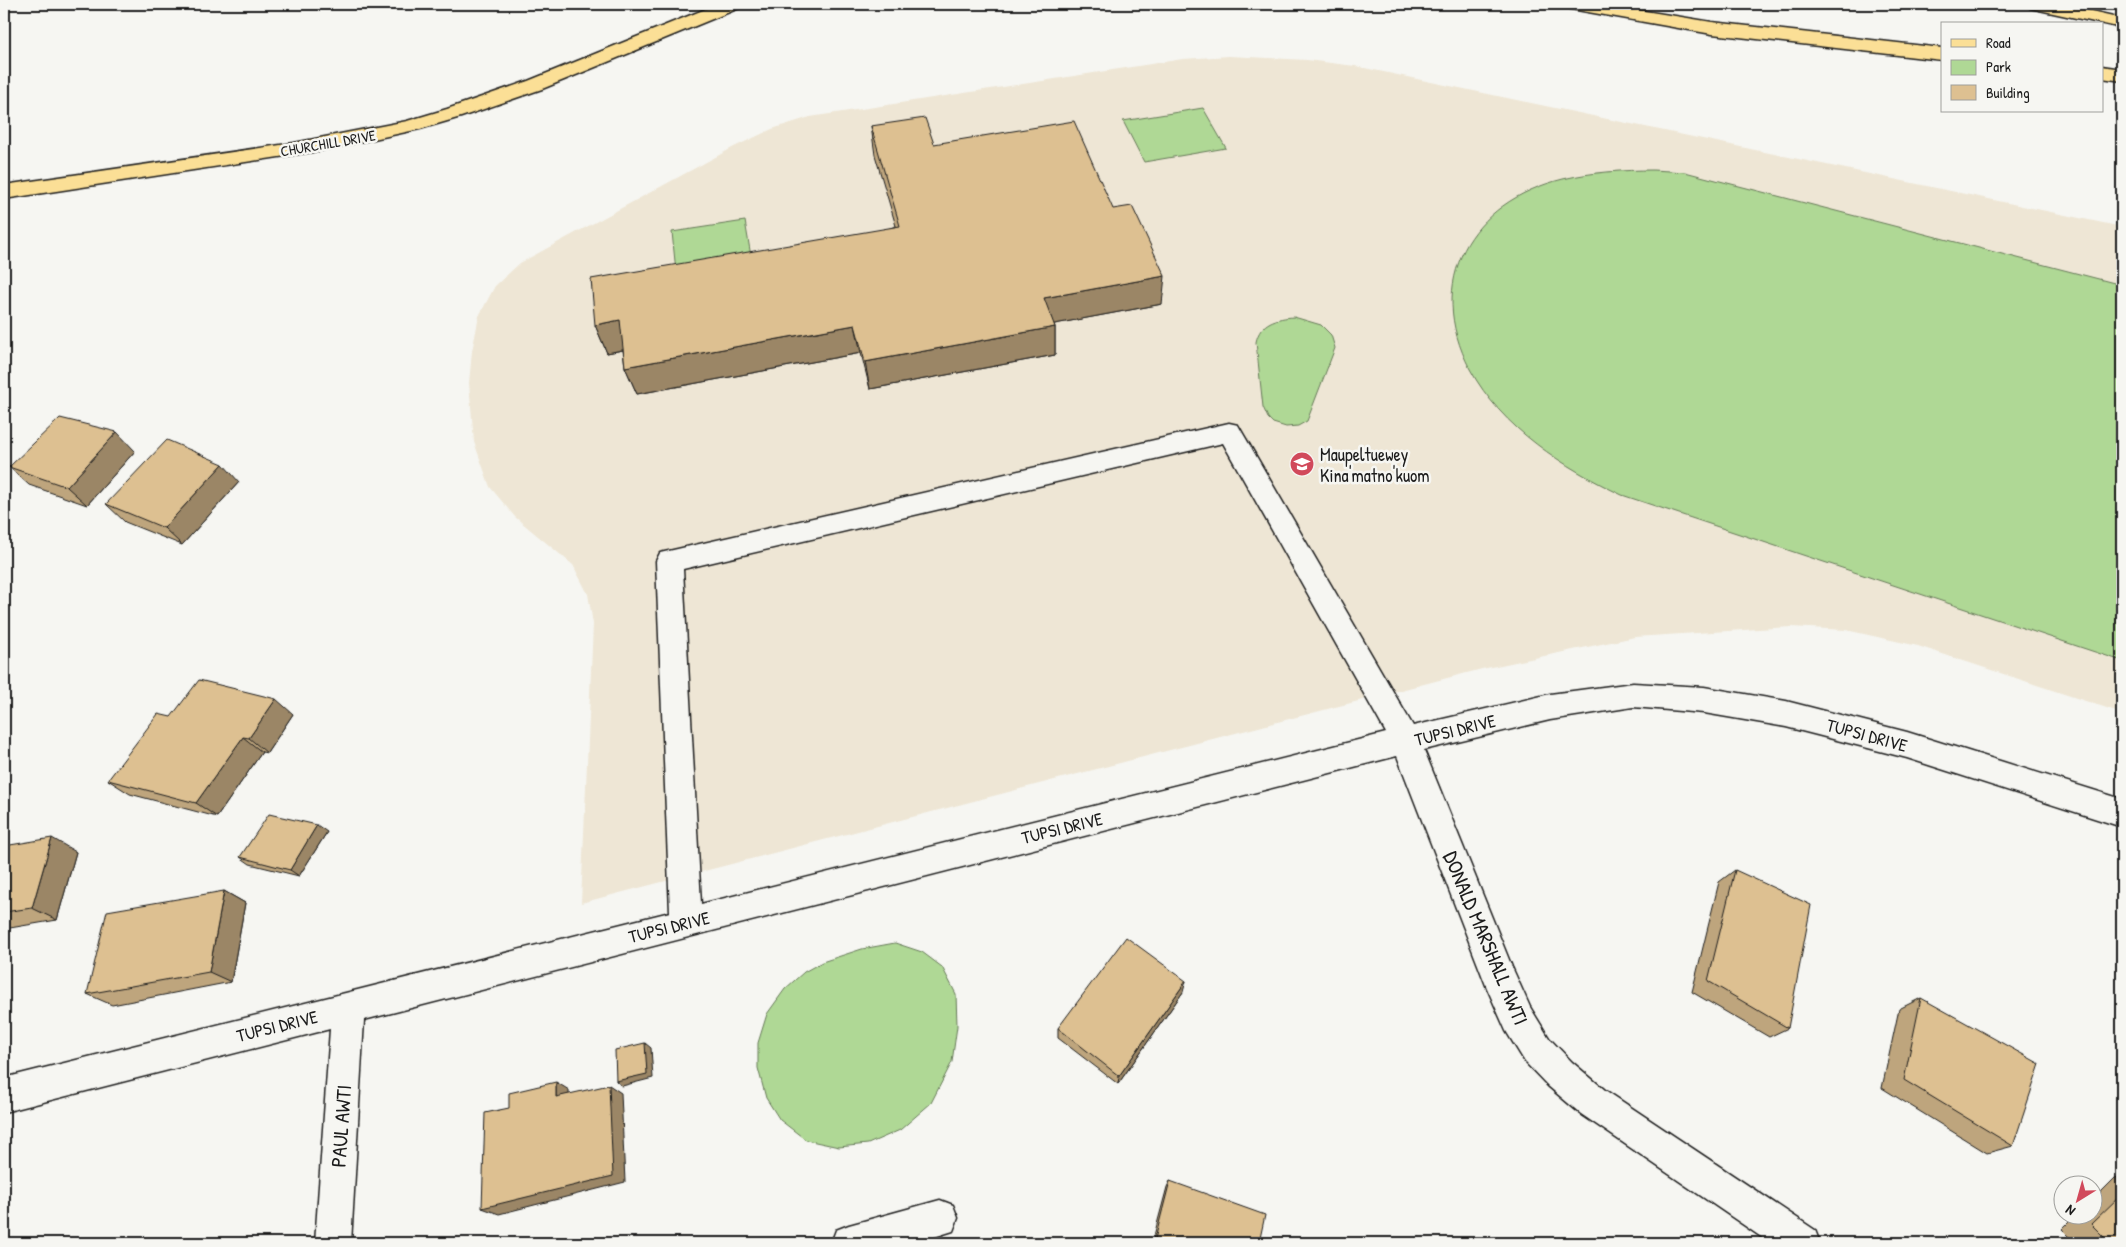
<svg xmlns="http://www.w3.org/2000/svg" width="2126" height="1247" viewBox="0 0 2126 1247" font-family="'Patrick Hand',sans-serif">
  <rect width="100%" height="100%" fill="#f6f6f2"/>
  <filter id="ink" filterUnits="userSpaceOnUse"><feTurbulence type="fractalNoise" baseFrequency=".02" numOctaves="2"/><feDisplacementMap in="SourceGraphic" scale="10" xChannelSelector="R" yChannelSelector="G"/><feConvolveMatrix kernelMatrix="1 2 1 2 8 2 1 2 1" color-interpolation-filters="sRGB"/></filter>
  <g filter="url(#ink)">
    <path fill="#eee6d5" d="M1229,56L1307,60L1355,66L2122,227V713L1918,646L1846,630L1791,627L1635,637L1482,669L581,903L593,624L588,594L573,565L515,517L490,487L474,442L469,383L472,351L479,316L495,286L520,263L734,147L772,129L810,117L1183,59Z"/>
    <path fill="#afd895" stroke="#667a58" d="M1203,108L1226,148L1144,162L1123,121Z
      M1653,170L1685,172L2122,285V661L1622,495C1564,467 1502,429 1470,369C1424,281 1470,202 1563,179C1593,172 1623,170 1653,170Z
      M745,221L753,268L677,281L672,232Z
      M1294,317L1321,325L1331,335L1335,348L1307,421L1298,426L1286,427L1273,423L1268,418L1263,407L1256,342C1260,322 1277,318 1294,317Z
      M895,943L922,952L942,967L956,994L957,1026L952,1062L931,1103L900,1130L868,1144L839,1147L806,1140L780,1120L766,1098L758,1068V1043L767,1014L785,989L804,972L822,962L862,949Z"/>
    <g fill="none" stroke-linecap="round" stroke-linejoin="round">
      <defs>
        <path id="minor" d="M1229,423L1238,425L1413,726L1550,694L1633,683L1704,687L1786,701L1907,732L2122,799V827L1907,758L1786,727L1704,713L1633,707L1550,720L1424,750L1512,967L1530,1007L1549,1038L1572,1062L1605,1090L1815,1230L1820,1243H1770L1581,1114L1548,1086L1525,1062L1506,1031L1487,988L1397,756L364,1020L351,1243H315L330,1029L4,1112V1078L670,912L656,561L660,553ZM1223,443L1386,733L701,904L683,569Z
          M940,1200L953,1205L958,1218L953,1231L915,1243H831L836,1230L849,1225Z"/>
        <path id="major" d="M718,4H742L739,8L542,89L461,117L420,129L318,151L4,199V185L294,143L407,121L447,109L528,81Z"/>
        <path id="highway" d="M1562,4H1602L1712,22L1942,48V60L1712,34L1571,9L1565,8Z
          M2027,4H2060L2122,18V28L2030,8Z
          M2102,66L2122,69V81L2102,78Z"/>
      </defs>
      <use href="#minor" stroke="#1c1c1c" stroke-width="3"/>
      <use href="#major" stroke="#1c1c1c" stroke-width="3"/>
      <use href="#highway" stroke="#1c1c1c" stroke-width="3"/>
      <use href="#minor" fill="#f6f6f2" fill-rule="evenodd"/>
      <use href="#major" fill="#fbdf96" fill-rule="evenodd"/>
      <use href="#highway" fill="#fbdf96" fill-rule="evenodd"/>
    </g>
    <path fill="#bea57d" stroke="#1c1c1c" d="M871,126L934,144L1113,209L1162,304L1054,324L1055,327V355L870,389L861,353L637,394L625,367L623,350L607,353L595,325L896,226L875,155Z
      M135,451L87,505L29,485L9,467Z
      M239,482L182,545L125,522L106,504Z
      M293,714L267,753L262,752L217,817L130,794L108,780L171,717Z
      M327,832L299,876L250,864L240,857Z
      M4,846L76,852L57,920L4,929Z
      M1735,870L1788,1028L1769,1037L1692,992L1719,882Z
      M224,891L245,903L231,982L112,1005L87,994Z
      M1183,992L1118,1084L1058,1038V1028Z
      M1921,998L2013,1146L1987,1153L1882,1088L1899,1009Z
      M2122,1176V1243H2076L2062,1229L2077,1214H2094V1199L2115,1178Z
      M1170,1181L1259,1243H1152L1167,1187Z"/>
    <path fill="#9b8666" stroke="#1c1c1c" d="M1165,276L1162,304L1044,326V298Z
      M620,320L632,348L607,353L595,325Z
      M855,325L861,353L637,394L625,367Z
      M1055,327V355L870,389L865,362Z
      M117,432L135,451L87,505L67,487Z
      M223,464L239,482L182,545L164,528Z
      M276,699L293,714L267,753L249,738Z
      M243,737L262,752L217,817L196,803Z
      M317,825L327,832L299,876L290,870Z
      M52,838L76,852L57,920L32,908Z
      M224,891L245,903L231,982L209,972Z
      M1186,981L1183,992L1118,1084L1119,1076Z
      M645,1043L651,1048L653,1078L622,1086L616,1081Z
      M556,1082L569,1090V1105L556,1097Z
      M609,1085L621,1093L625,1182L499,1214L482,1208Z"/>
    <path fill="#ddc091" stroke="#1c1c1c" d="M925,118L934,144L1074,121L1113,209L1132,206L1165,276L1044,298L1055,327L865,362L855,325L625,367L620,320L595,325L591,279L900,226L871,126Z
      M60,418L117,432L67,487L9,467Z
      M167,440L223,464L164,528L106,504Z
      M199,680L276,699L249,738L243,737L196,803L108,780L158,714L171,717Z
      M269,814L317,825L290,870L240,857Z
      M52,838L32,908L4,912V846Z
      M1735,870L1811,905L1788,1028L1708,981Z
      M224,891L209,972L87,994L107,911Z
      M1126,937L1186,981L1119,1076L1058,1028Z
      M1921,998L2040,1064L2013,1146L1904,1080Z
      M645,1043L647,1074L616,1081L615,1050Z
      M556,1082V1097L609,1085L613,1176L482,1208L485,1113L509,1108V1093Z
      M1170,1181L1265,1215L1259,1243H1154Z
      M2122,1194V1243H2110L2091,1224Z"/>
  </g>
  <defs>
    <symbol id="school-disc" viewBox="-11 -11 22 22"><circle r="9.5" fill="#d1495b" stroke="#f6f6f2"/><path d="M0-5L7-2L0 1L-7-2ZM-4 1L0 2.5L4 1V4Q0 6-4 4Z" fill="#fff"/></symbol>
  </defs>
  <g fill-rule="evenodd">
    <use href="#school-disc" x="1288" y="450" width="28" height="28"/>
  </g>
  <g text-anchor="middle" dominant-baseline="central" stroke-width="5" stroke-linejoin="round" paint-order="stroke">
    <g font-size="15" fill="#1c1c1c" stroke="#f6f6f2">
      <text transform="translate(328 143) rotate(-10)">CHURCHILL DRIVE</text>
    </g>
    <g font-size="18" fill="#1c1c1c" stroke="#f6f6f2" text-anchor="start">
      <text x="1320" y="454">Maupeltuewey<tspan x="1320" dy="21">Kina'matno'kuom</tspan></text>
    </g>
    <g font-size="18" fill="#1c1c1c" stroke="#f6f6f2">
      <text transform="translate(1455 730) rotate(-14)">TUPSI DRIVE</text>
      <text transform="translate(1867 735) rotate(15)">TUPSI DRIVE</text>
      <text transform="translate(1062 828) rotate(-14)">TUPSI DRIVE</text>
      <text transform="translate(669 927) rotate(-14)">TUPSI DRIVE</text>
      <text transform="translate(277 1026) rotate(-14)">TUPSI DRIVE</text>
    </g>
    <g font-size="21" fill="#1c1c1c" stroke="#f6f6f2">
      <text transform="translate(1486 938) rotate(67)">DONALD MARSHALL AWTI</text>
      <text transform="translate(341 1126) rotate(-86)">PAUL AWTI</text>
    </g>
  </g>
  <rect width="2126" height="1247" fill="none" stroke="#f6f6f2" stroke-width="20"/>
  <rect x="10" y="10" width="2106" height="1227" fill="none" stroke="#1c1c1c" stroke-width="2" filter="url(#ink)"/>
  <rect x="1941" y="22" width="162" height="90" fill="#f6f6f2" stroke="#9f9f9c"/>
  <rect x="1951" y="39" width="25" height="8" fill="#fbdf96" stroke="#9f9f9c"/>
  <text x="1986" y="48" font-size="15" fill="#1c1c1c">Road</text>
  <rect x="1951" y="60" width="25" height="15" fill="#afd895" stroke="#9f9f9c"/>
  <text x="1986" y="72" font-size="15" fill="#1c1c1c">Park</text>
  <rect x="1951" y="85" width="25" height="15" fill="#ddc091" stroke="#9f9f9c"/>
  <text x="1986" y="98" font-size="15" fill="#1c1c1c">Building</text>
  <g transform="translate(2078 1200) rotate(217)"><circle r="24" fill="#f6f6f2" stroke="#9f9f9c"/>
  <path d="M0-4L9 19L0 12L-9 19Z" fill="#d1495b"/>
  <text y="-8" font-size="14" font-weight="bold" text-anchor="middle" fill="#1c1c1c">N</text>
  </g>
</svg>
